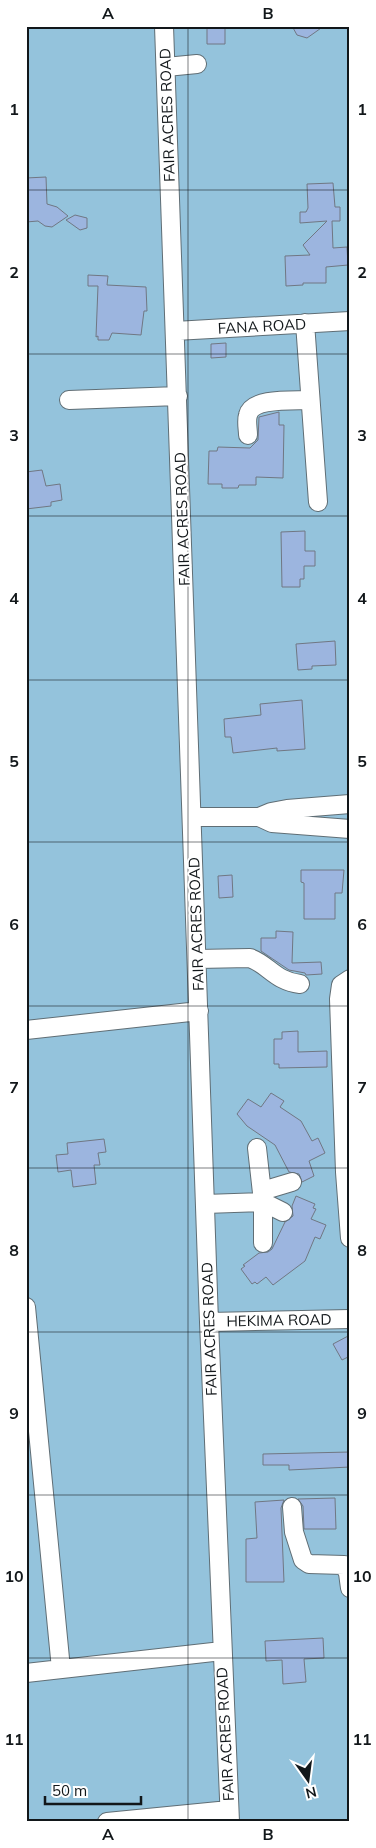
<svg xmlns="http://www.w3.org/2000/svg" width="376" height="1848" viewBox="0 0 376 1848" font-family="Mulish,sans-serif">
  <rect width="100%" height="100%" fill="#d9e9f1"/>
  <path fill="#94c3dc" d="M26,26H350V1821L26,1822Z"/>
  <path fill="#9cb5df" stroke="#707783" d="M207,26H225V44H207Z
    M292,26H324L307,38L297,35Z
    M46,177L47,204L57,207L68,216L52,227L45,226L38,221L26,222V178Z
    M333,183L335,207H340V221H332L333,248L347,247L348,265L326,267V283H303V285L286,286L285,256L310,255L303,245L327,221L300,223V212H306L308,208L307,184Z
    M75,215L87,218V228L80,230L66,220Z
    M88,275L108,276L107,285L146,287L147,311H144L141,335L112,333L109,340H98V336L96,337L98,286H88Z
    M226,343V357L211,358V344Z
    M279,412V425H284L283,478L256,477V485H239L238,488H222V484H208L209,451H217L218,447L250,448L258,440L259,417Z
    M42,470L46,486L60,484L62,500L51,502V506L26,509V472Z
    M305,531V551H315V566H304V579H300V587H282L281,532Z
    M335,641L336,665L312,666V669L298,670L296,644Z
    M302,700L305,749L277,751V748L233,753L231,737H225L224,719L261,715L260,704Z
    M301,870H344L342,893H335V919H304V883L301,882Z
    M232,875L233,897L219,898L218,876Z
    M276,931L293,932L292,963L321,962L322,974L306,975L305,973L289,970L261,951V938H276Z
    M298,1031V1052L327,1051V1067L279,1068V1064H274V1039H282V1032Z
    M271,1093L284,1101L280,1107L301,1121L312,1141L318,1138L325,1153L309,1161L314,1176L302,1182L299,1174L289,1172L275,1145L247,1126L237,1114L248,1099L261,1107Z
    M104,1139L106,1152L98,1153L100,1165H94L96,1184L73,1187L71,1170L58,1172L56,1155L68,1154L67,1143Z
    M296,1196L315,1204L313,1208L316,1209L311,1219L326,1225L320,1239L315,1237L305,1261L273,1285L266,1277L257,1284L255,1282L252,1284L241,1269L245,1266L243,1265L259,1253L268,1252L272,1249L285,1222L293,1216L292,1206Z
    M350,1335V1356L342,1360L333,1344Z
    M350,1452V1467L289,1470V1465H263V1454Z
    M335,1498L336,1529H304L303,1506L298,1499Z
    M284,1500L281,1508L284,1582H246V1539L257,1538L255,1502Z
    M323,1638L324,1658L304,1659L306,1682L283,1684L282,1660L266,1661L265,1641Z"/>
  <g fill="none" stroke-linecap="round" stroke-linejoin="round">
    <defs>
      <path id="minor" d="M164,26L209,1322L230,1822
        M166,67L197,64
        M305,323L318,502
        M175,331L350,321
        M69,400L178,396
        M248,435C248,429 246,421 248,415C252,397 295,401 310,400
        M192,817H259L271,812L287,809L350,804
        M259,817L272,823L350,829
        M197,959L250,958C269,965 275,981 300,984
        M350,979L341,985L339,999L345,1172L350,1238
        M26,1030L199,1011
        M257,1148L263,1202V1243
        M262,1191L292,1182
        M205,1204L263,1202L283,1212
        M26,1307L61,1669
        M209,1322L350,1319
        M292,1507L294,1532L303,1560L309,1564L344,1565L348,1573L350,1588
        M26,1673L222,1651
        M107,1822L229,1810"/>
    </defs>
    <use href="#minor" stroke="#606e75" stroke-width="20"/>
    <use href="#minor" stroke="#fff" stroke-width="18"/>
  </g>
  <path fill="none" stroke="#12171a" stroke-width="1" stroke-opacity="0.55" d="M188,26V1822M26,190H350M26,354H350M26,516H350M26,680H350M26,842H350M26,1006H350M26,1168H350M26,1332H350M26,1495H350M26,1658H350"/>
  <g text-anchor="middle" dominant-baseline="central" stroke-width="4" stroke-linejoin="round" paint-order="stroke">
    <g font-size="15" fill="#12171a" stroke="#fff">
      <text transform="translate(167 115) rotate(-92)">FAIR ACRES ROAD</text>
      <text transform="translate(262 326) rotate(-3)">FANA ROAD</text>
      <text transform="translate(182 519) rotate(-92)">FAIR ACRES ROAD</text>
      <text transform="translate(196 924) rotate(-92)">FAIR ACRES ROAD</text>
      <text transform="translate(279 1320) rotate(-1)">HEKIMA ROAD</text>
      <text transform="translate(209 1329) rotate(-92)">FAIR ACRES ROAD</text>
      <text transform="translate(225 1734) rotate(-93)">FAIR ACRES ROAD</text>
    </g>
  </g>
  <rect width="376" height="1848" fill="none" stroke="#ffffff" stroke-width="55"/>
  <g transform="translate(308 1780) rotate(166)" stroke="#ffffff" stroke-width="4" paint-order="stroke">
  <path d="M0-4L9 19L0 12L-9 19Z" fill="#12171a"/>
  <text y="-8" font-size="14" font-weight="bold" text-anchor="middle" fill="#12171a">N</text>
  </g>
  <path d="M45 1796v8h96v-8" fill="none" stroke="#12171a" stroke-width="2.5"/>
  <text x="52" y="1796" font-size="15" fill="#12171a" stroke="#ffffff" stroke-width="4" paint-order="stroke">50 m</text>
  <rect x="28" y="28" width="320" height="1792" fill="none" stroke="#12171a" stroke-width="2"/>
  <g font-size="16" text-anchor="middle" font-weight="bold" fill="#12171a">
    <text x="108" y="19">A</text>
    <text x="268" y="19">B</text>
    <text x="14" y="115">1</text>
    <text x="362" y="115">1</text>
    <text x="14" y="278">2</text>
    <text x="362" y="278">2</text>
    <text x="14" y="441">3</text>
    <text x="362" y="441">3</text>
    <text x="14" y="604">4</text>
    <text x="362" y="604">4</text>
    <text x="14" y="767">5</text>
    <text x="362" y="767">5</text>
    <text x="14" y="930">6</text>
    <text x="362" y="930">6</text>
    <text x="14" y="1093">7</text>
    <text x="362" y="1093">7</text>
    <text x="14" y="1256">8</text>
    <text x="362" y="1256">8</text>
    <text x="14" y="1419">9</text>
    <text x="362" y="1419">9</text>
    <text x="14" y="1582">10</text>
    <text x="362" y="1582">10</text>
    <text x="14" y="1745">11</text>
    <text x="362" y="1745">11</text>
    <text x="108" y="1840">A</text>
    <text x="268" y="1840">B</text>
  </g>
</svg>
